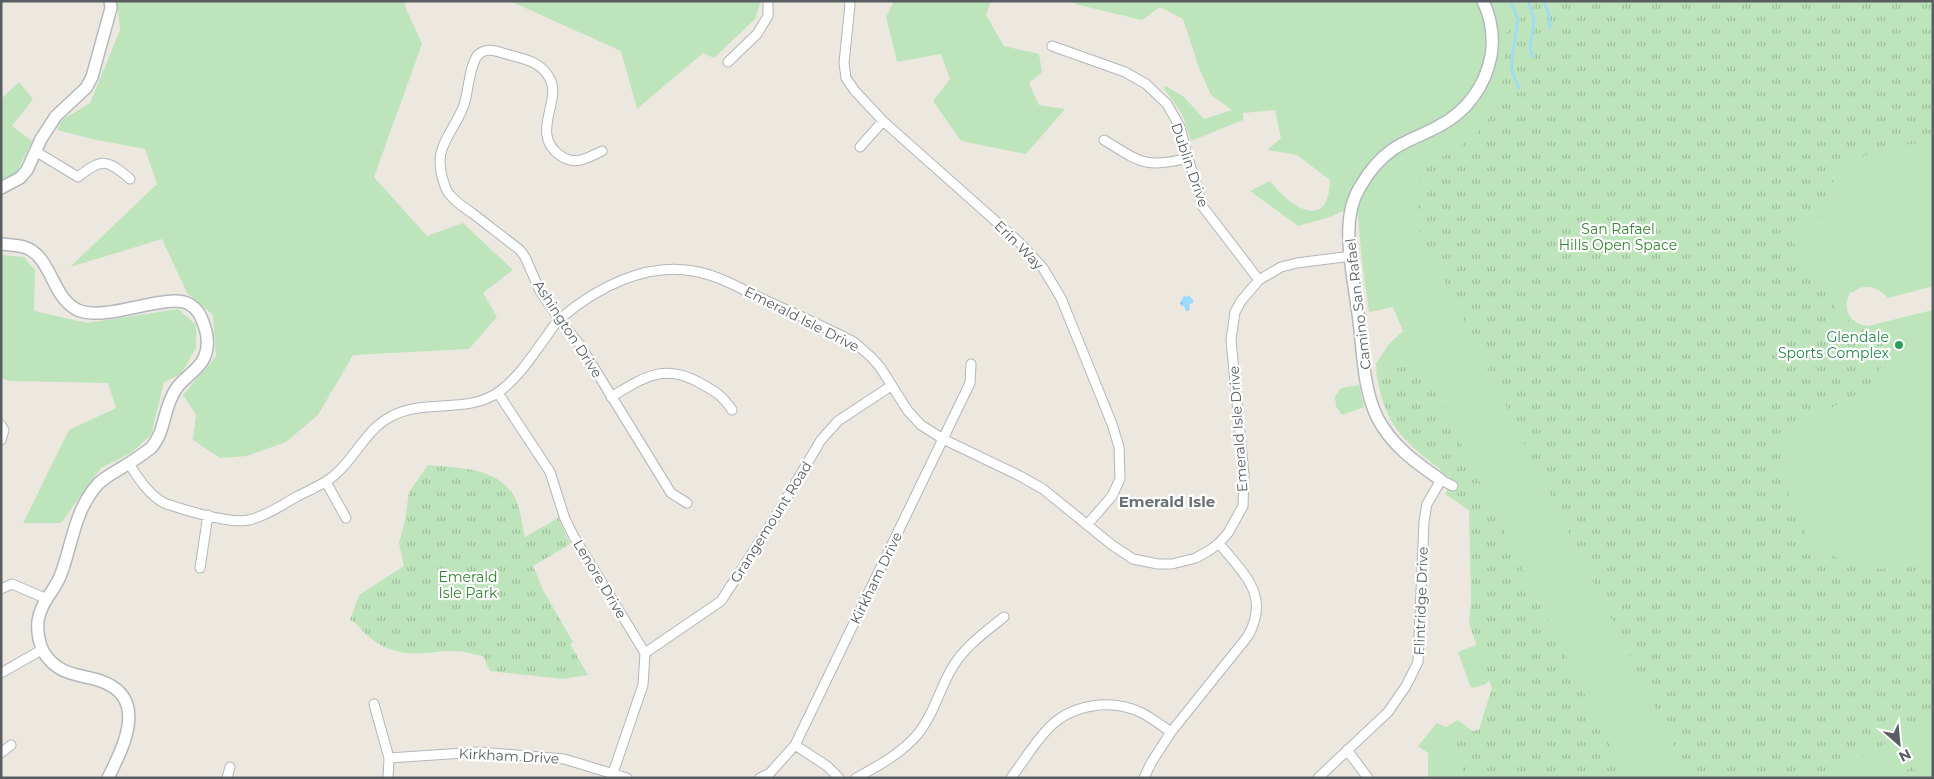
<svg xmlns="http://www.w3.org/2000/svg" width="1934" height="779" viewBox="0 0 1934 779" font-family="Montserrat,sans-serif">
  <defs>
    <pattern id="park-tufts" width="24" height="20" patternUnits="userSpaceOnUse" patternTransform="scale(1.25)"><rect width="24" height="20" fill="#bee4bb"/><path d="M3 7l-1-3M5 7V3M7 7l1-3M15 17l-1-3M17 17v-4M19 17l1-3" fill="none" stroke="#9dbc9b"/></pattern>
    <pattern id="water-ripples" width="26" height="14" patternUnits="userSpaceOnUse" patternTransform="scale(1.25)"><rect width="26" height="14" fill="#9cdaff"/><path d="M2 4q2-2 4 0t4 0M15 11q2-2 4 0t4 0" fill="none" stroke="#82b4d2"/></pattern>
  </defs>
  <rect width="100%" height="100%" fill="#ece8df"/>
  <path fill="#bee4bb" d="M117,1H408L404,4L422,44L374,177L427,236L463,223L513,270L483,293L497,317L469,349L353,355L318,415L286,442L247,456L220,458L193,440L196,415L183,395L216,356L213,315L187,293L162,239L70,267L157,184L145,149L92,139L57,130L62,120L90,103L120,30Z
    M510,1H761L755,19L714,58L703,53L637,109L621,51Z
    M894,1H991L986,15L1004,46L1039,54L1042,72L1029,83L1039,105L1065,109L1026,154L961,141L933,101L950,79L941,54L897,62L886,17Z
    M1074,1H1933V286L1888,298C1881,291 1872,284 1860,288C1856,290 1854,292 1850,293C1841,310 1851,324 1868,326L1933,310V778H1428V753L1418,746L1437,723L1446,727L1458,720L1478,735L1499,703L1489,680L1486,684L1473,688L1470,686L1458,652L1476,645L1475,625V514L1447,495L1454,482C1442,469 1426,460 1413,447C1386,422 1379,398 1376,363L1389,344L1403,331L1393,307L1369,312L1362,262L1358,216L1343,211L1330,217L1298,226L1250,191L1270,181C1289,206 1329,234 1330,180L1297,155L1267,150L1281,138L1275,110L1243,113V120L1191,141L1182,114L1163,87L1166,86L1184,97L1204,119L1232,110L1211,95L1199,68L1183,19L1160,7L1142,20L1075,4Z
    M19,82L33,99L12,126L32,141L14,178L1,181V99Z
    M1,255L24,257L35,270L34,311L87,323L178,309L196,325V348L181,374L164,382L151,435L131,453L101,468L61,523H23L69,430L116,408L108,383L8,381L1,377Z
    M1359,385L1364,407L1342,415L1336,406L1335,396L1341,388Z"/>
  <path fill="url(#park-tufts)" d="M1538,1H1933V141L1898,146L1833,165V205L1825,210L1820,217L1804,224L1793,234C1797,263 1798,274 1826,288C1830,304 1841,317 1856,325C1861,328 1868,330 1873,333C1882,340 1885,350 1883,360C1876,391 1845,399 1822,413C1812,419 1802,426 1793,432C1776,451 1778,465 1787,488C1793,507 1799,528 1813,543C1818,550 1828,554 1835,557C1870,573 1897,570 1933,564V719L1820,778H1690L1417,226L1421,166C1434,160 1447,155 1459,147C1499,123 1508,79 1503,36Z
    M1422,365L1626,778H1466L1451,740L1479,729L1492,688L1469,624L1471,601L1469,510L1445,494L1456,474C1414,446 1382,424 1376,370Z
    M428,465C459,468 501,467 516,500C521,511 522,525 525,537L558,518L570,544L533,566L544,592L573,642L570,644L588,675L563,679L490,671L483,656C473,654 463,651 452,651C428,651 412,658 387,648C378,644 368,637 362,630C357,625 356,623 350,620L359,595L404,566L399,543L405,520L409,492Z
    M1912,767L1919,778L1896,776Z"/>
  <path fill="url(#water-ripples)" d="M1184,295L1186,297L1189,296L1193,300V303L1189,304L1190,307L1189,311H1186L1184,306H1181L1180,303Z"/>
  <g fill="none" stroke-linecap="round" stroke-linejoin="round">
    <path stroke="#9cdaff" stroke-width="2.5" d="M1511,1L1518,20L1512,56V72L1519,88
      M1528,1L1534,19L1530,49L1533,57
      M1544,1L1549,16L1550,28"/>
    <defs>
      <path id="street" d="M849,1L850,5L844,63L846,78L855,91L883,121L1019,242L1043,268L1061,298L1112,424L1119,447L1120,479L1112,496L1087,525
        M1052,46L1125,72L1146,84L1167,104L1180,127L1188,158L1203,207L1259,280
        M728,62L757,34L768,16V1
        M1104,140C1140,162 1145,169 1188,158
        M860,147L883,121
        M35,151L78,177C102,158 107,159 130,179
        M602,151C587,158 576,166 561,156C529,135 562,101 550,79C541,61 524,59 506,54C496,51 486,47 478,55C470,63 468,93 464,105C458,122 445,136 441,153C439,162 441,174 444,183C445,187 448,193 451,196C457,203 465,208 472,213C488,225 504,238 520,250L525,257L540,291L559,319L580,345L671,493L687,503
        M498,393L550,472L565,519L574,537L645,653L643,685L613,773
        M611,397C643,378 664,362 700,383C716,392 722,395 732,410
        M1,425L4,430L1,440
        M129,464C139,479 148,494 164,503C184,510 229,524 249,520C266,516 282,505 296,497C311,489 328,483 340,470C358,452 369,427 392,416C426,398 468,415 500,391C519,377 532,356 546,337C551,330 555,323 561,318C596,288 646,262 693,271C719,275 743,290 767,301C796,314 825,327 854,342L871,357L880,367L908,411L921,425L943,439L1020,476L1043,489L1112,545L1133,559L1158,564H1172L1196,558L1210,550L1219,543L1228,533L1243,506L1244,475L1231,340L1235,312L1241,301L1259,280L1281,267L1297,263L1351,256
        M326,482L346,518
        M200,568L208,515
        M1,589L12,584L47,599
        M645,653L721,601L773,521L821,440L838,421L891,386
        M1,673L43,649
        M374,704L389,758L388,778
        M795,745L827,766L839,778
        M1347,750L1368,778
        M1,753L11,745
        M389,758L479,752L564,759L627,778
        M227,778L230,767
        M760,778L770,773L795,745L970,383L971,364
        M856,778C878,766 899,755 916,736C933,717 939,690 952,668C964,647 985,632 1004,617
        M1011,778C1023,762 1033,745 1046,731C1069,704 1111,698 1142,713C1152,718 1162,726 1171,732
        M1144,778L1151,763L1171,732L1248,636C1271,594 1243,574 1219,543
        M1318,778L1388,712L1406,686L1418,662L1424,521L1427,504L1441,480L1453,486"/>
      <path id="secondary" d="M1,188L20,178L27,170L41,139L56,116L86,88L92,77L111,8L110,1
        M1,244C9,245 17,245 24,247C53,256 51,300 80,311C109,321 168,292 189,304C198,309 201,316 204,325C208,335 209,348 204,358C198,371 183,378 176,389C163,408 166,431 151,448C143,454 135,460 126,465C117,471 106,476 98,484C74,511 73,542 61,574C55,591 40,603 38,621C37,631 39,642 43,651C56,674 76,674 98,680C149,696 125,744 108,778
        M1441,480C1416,463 1391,445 1377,417C1363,388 1363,352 1359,321C1356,295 1350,268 1349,242C1348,224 1350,203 1360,187C1368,173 1378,160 1392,150C1406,140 1423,135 1439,126C1466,112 1485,87 1491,56C1494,38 1491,18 1483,1"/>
    </defs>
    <use href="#street" stroke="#b2b6bb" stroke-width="11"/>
    <use href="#secondary" stroke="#b3b8bd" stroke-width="14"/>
    <use href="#street" stroke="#fff" stroke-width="9"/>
    <use href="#secondary" stroke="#fff" stroke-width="11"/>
  </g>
  <circle fill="#2e9e5b" stroke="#fff" stroke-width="2" cx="1899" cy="345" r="5"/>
  <g text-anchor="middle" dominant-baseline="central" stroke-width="4.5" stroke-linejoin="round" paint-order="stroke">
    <g font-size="14" fill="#585d61" stroke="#fff">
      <text transform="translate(1190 165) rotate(71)">Dublin Drive</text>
      <text transform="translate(1019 245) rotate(45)">Erin Way</text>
      <text transform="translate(1358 304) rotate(-97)">Camino San Rafael</text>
      <text transform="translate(802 319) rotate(27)">Emerald Isle Drive</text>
      <text transform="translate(568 329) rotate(57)">Ashington Drive</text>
      <text transform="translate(1238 429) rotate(-94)">Emerald Isle Drive</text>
      <text transform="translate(771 522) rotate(-58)">Grangemount Road</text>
      <text transform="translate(876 578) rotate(-64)">Kirkham Drive</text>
      <text transform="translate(600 579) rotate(59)">Lenore Drive</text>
      <text transform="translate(1421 601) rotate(-88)">Flintridge Drive</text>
      <text transform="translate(509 756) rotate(3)">Kirkham Drive</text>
    </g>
    <g font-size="14" fill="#358434" stroke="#fff">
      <text x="1618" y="229">San Rafael<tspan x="1618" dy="16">Hills Open Space</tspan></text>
      <text x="468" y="577">Emerald<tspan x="468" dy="16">Isle Park</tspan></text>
    </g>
    <g font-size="14" fill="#27864d" stroke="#fff" text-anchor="end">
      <text x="1889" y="337">Glendale<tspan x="1889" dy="16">Sports Complex</tspan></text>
    </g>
    <g font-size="15" font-weight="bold" fill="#696f73" stroke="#fff">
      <text x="1167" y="501">Emerald Isle</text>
    </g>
  </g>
  <rect width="1934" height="779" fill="none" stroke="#585d61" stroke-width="5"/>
  <g transform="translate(1899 744) rotate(153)" stroke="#ffffff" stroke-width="4" paint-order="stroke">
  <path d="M0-4L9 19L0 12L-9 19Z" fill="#585d61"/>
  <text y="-8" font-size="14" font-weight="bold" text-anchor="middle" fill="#585d61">N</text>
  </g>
</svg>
